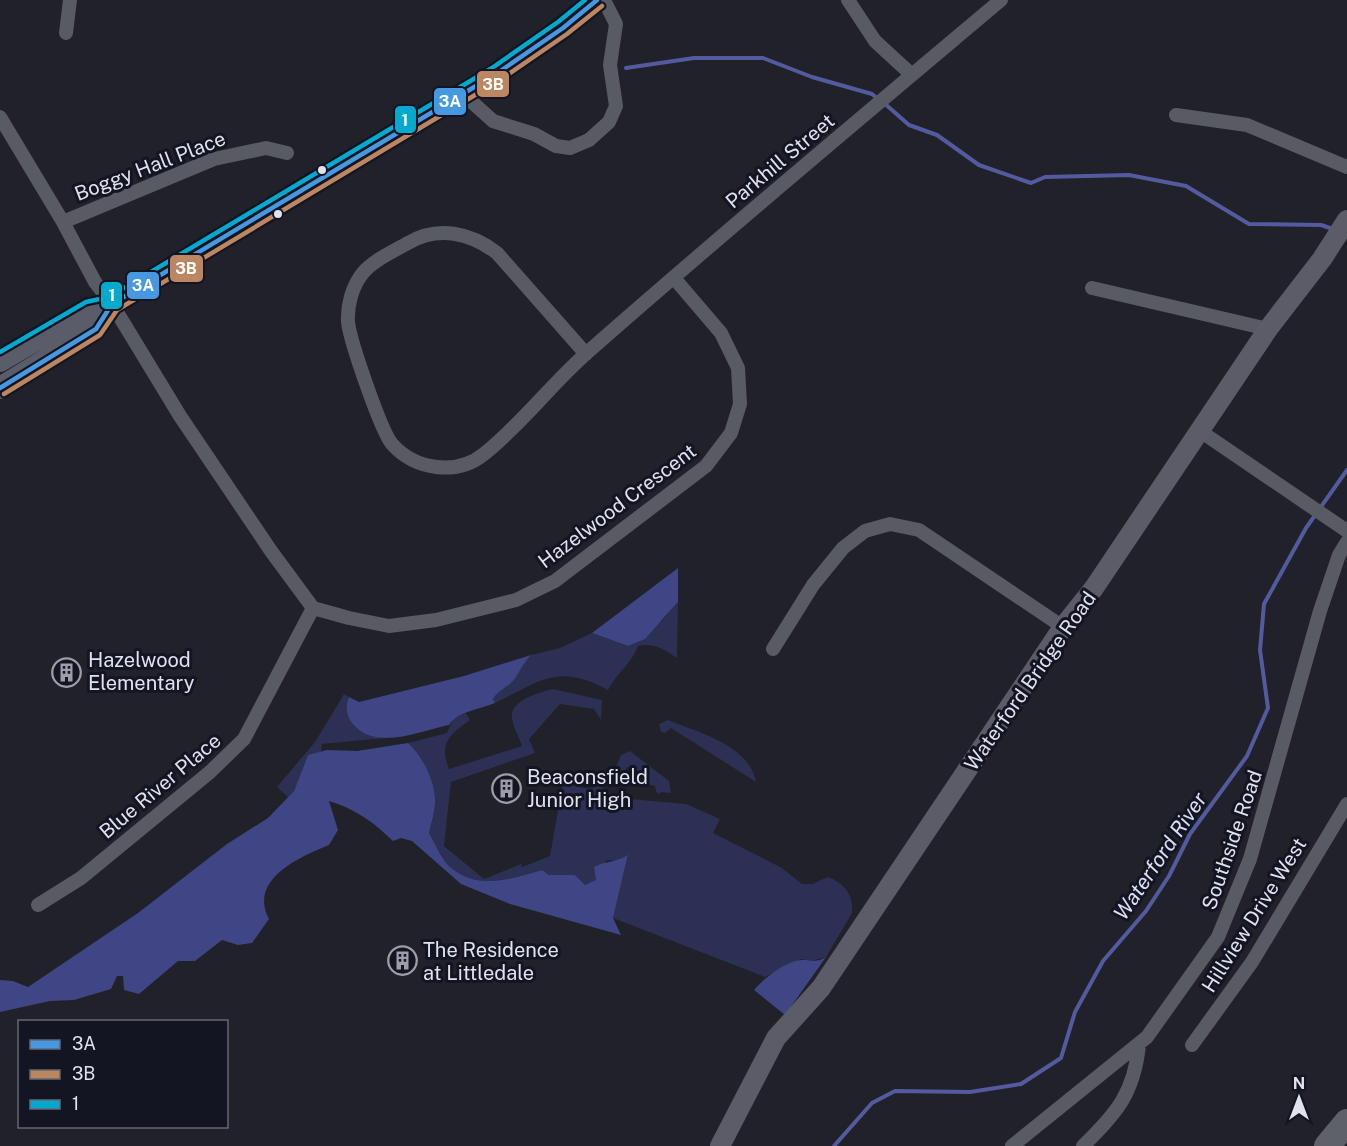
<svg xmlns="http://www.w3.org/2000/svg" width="1347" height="1146" viewBox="0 0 1347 1146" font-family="'Public Sans',sans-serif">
  <rect width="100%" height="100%" fill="#202129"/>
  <path fill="#2b3054" d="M678,602L677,658C665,650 654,642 638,646C632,663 617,673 608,690C556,662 540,682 495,703L493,699L498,691L512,682L520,666L531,655L560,648L592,633L628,646L663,620Z
    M553,689L602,700L601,720L594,709L560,704L529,739L535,753L451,782L444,846L484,879L521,864L522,867L550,856L564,776C577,784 584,794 599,785L607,792L630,799L686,804L720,819L713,833L782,868L802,884H812L828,877C844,883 854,895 852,913L826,957L811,961L801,959L765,977L613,918L628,856L619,861L607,860L597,880L585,885L575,875H549L542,870C511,879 475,891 449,866C441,858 435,843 429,833C431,824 434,815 435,805C437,784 423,756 408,743L447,733L453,719L466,713L470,720C449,735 439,743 449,769L522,746C519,737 513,727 512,718C509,700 541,692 553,689Z
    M344,694L349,697C339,721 363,736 385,738L322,744L321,752L308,755L294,791L288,797L277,787L315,742Z
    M668,720C697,732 750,745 756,782L671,728L665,733L661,732L659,724Z
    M630,751L669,781L671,793L661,792L660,794L656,792L655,786L643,783L645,774L627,767L622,778L617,777L614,772L621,755Z"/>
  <path fill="#404586" d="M678,568V602L645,639L628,646L592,633Z
    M531,655C522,664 518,676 511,683C504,689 498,691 493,699L495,703C481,709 458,711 449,725C420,731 375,752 352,723C346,715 345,706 349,697L359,702L464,676Z
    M408,743C423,756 437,784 435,805C434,815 431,824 429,833C435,843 441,858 449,866C476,891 511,879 542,870L549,875H575L585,885L596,880L594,867C606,861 617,862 628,855L613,918L621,935L510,904L461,884L412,841L401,838L393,841C373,822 356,809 329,801L338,830L329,845C299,857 248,880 269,919L252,943L238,945L222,940L195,961H178L139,994L124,990L123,976H117L111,989L74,1000L50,1001L0,1012V980L13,981L28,987L138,913L227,844L268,818L294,791L308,755L327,750L357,751Z
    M826,957L785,1015L754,990C763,979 788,959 803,960C812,960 817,963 826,957Z"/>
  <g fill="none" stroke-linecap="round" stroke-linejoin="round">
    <path stroke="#545aa0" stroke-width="4" d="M626,68L694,58H763L812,77L872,94L878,99
      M884,103L909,125L937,135L979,165L1031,183L1045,177L1129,175L1186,186L1249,224L1321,225L1333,229
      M834,1146L872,1103L895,1091L970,1092L1021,1084L1061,1058L1075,1012L1103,961L1146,911L1169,876L1190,834L1247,756L1268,708L1260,650L1264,604L1306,528L1347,470"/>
    <path stroke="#585a64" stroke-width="14" d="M848,0L875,41L912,75
      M66,33L70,0
      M462,93L493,121L534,134L556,146L570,148L589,140L609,122L616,106L610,65L616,24L604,0
      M1176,115L1247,125L1347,167
      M0,117L63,222L95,282L112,304L180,416L271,551L313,608L349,618L389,626L436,620L516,600L555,581L706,466L731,433L740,404L738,368L721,333L674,278
      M63,222L214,159L266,148L287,153
      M1092,288L1268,329
      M586,354L497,253C471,233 438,225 408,243C394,251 372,261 362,274C352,287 347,306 348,322C350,341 381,431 392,444C415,470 457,476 484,454C522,424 552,383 589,351C724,232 863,116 1001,0
      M1200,431L1347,531
      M773,649L813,585L843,548L865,531L890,524L919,530L1063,627
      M38,905L81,878L210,772L244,739L313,608
      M1192,1045L1252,962L1347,804
      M1012,1146L1147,1037L1218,937L1250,859L1320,611L1339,555L1347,542
      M1083,1146C1117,1113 1134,1093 1139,1045"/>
    <path stroke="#5c5c69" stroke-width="20" d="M720,1146L776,1038L821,988L1063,627L1094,588L1268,329L1322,259L1347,220"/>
    <path stroke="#5a5c69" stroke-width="22" d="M0,361L89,309L112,304L496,74L563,28L597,0
      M0,388L96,329L112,304"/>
    <path stroke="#5f616a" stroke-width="26" d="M1327,1146L1347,1122"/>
    <defs>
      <path id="bus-1" d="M0,388L96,329L112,304L496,74L563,28L597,0"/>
      <path id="bus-2" d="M4,394L100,335L117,310L500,80L567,34L602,6"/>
      <path id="bus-3" d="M0,352L86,302L109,297L492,68L558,22L585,0"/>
    </defs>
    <use href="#bus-1" stroke="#131523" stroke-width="9"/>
    <use href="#bus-2" stroke="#131523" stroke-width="9"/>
    <use href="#bus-3" stroke="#131523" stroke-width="9"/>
    <use href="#bus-1" stroke="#4699e1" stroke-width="4.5"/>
    <use href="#bus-2" stroke="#bb8660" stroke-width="4.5"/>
    <use href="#bus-3" stroke="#00a9ce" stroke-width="4.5"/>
  </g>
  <defs>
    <symbol id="building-ring" viewBox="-11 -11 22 22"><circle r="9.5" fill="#131523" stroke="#9d9ea8" stroke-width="1.5"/><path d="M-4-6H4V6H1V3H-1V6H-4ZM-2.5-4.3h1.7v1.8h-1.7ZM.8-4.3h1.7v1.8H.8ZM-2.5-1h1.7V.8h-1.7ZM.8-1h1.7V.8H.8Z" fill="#9d9ea8"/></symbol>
  </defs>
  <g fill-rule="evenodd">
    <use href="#building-ring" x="50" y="656" width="33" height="33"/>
    <use href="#building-ring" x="490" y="772" width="33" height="33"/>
    <use href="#building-ring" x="386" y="944" width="33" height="33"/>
  </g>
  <g fill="#e0e2ec" stroke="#131523" stroke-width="2">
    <circle cx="322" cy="170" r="5"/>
    <circle cx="278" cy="214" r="5"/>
  </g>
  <g text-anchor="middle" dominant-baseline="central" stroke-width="6" stroke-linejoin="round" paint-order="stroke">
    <g font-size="20" fill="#e0e2ec" stroke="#131523">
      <text transform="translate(780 161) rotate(-40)">Parkhill Street</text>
      <text transform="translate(150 166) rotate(-21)">Boggy Hall Place</text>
      <text transform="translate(617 506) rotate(-37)">Hazelwood Crescent</text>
      <text transform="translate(1030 681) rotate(-55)">Waterford Bridge Road</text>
      <text transform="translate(160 786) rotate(-40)">Blue River Place</text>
      <text transform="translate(1232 840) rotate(-71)">Southside Road</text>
      <text transform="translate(1254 915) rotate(-58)">Hillview Drive West</text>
    </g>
    <g font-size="20" fill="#e0e2ec" stroke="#131523" text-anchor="start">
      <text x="88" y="660">Hazelwood<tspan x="88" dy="23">Elementary</tspan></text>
      <text x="527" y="777">Beaconsfield<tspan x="527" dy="23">Junior High</tspan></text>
      <text x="423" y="950">The Residence<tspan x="423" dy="23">at Littledale</tspan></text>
    </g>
    <g font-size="21" font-style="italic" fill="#dbe0f5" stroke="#131523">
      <text transform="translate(1160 856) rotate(-56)">Waterford River</text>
    </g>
  </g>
  <g stroke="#131523" stroke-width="2">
    <rect x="476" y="70" width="34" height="28" rx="6" fill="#bb8660"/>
    <rect x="433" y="87" width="34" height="29" rx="6" fill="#4699e1"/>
    <rect x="394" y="105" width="23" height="29" rx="6" fill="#00a9ce"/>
    <rect x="169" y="254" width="35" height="29" rx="6" fill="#bb8660"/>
    <rect x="126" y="271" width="34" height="29" rx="6" fill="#4699e1"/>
    <rect x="100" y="281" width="23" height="29" rx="6" fill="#00a9ce"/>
  </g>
  <g font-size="16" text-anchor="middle" font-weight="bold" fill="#fff">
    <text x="493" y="90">3B</text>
    <text x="450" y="107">3A</text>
    <text x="405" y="126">1</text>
    <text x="186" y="274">3B</text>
    <text x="143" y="291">3A</text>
    <text x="112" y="301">1</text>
  </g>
  <rect x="18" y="1020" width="210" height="108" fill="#131523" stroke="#656773" stroke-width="1.5"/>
  <rect x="30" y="1040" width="30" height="9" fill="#4699e1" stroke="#656773" stroke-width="1.5"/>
  <text x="72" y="1050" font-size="18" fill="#e0e2ec">3A</text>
  <rect x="30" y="1070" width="30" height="9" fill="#bb8660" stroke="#656773" stroke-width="1.5"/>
  <text x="72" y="1080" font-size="18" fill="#e0e2ec">3B</text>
  <rect x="30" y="1100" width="30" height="9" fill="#00a9ce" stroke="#656773" stroke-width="1.5"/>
  <text x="72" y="1110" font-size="18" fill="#e0e2ec">1</text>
  <g transform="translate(1299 1098)" stroke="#131523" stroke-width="4.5" paint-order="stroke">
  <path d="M0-4.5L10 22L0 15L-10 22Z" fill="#e0e2ec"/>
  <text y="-9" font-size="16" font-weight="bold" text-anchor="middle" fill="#e0e2ec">N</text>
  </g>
</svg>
